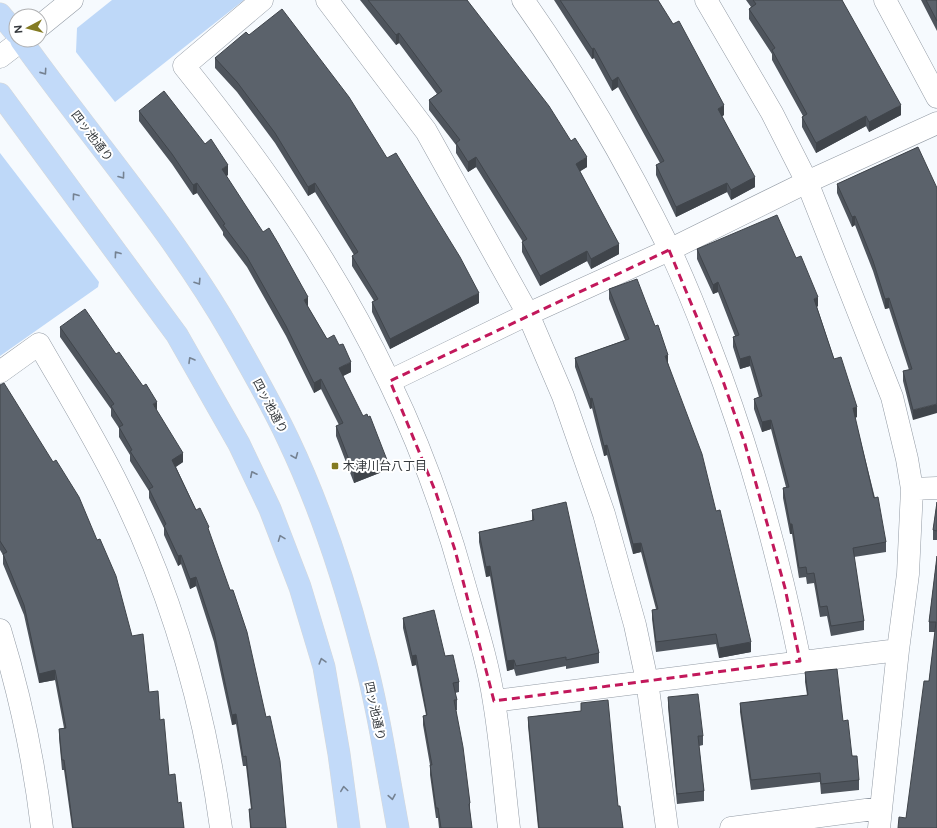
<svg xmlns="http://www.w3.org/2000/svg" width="937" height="828" viewBox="0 0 937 828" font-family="Figtree,'Noto Sans JP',sans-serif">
  <rect width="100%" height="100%" fill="#f6fafe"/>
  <path fill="#bed8f8" d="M112,0H244L115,102L76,52L77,28Z
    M0,153L99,282L98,287L0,356Z"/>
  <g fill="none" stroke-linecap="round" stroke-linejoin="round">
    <defs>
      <path id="minor" d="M262,0L184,66C263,164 335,267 389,381C420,445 445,514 464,583C475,622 488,662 494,702C501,744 504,786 509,828
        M327,0L426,131L528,314L563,396L604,514L635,625L647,681L667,828
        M523,0C579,79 627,163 670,250C684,280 697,312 709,344C749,447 778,553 800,661
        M706,0L772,113L807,182L892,397L907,459L912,489L908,574L898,650L879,828
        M885,0L937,97
        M40,26L72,0
        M0,57L22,40
        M0,372L39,344C66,391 95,438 119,487C172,594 205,710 221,828
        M390,381L528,314L669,250L807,182L937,123
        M912,489L937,488
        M0,630C20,695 34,760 42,828
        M494,701L898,650
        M731,828L881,808"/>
      <path id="major" d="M0,14L16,33
        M21,40C91,138 171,229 231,333C251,368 271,403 288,439C319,504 344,580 362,649C378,706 387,769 398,828
        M0,94L177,335L239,444L270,509L300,587L324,667L339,754L349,828"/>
    </defs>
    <use href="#minor" stroke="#939ba5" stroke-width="23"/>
    <use href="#major" stroke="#d7d8d8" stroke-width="23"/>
    <use href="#minor" stroke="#fff" stroke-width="22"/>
    <use href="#major" stroke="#c2daf9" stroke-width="22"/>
  </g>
  <path fill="#4e545c" d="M360,0H467L587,167L580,171L619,254L591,269L587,261L540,286L522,252V242H523L476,167L468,172L456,153V145L429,110V100L437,94L399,43L396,45Z
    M554,0H658L724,115L722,116L755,187L731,200L727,192L676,217L656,175V165L660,163L618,87L612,91L594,58L592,59Z
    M746,0H842L901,115L869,132L866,126L816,153L802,127V117L803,116L772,60V54L749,19V9L751,7Z
    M921,0H937V31Z
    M249,35L387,158L479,303L390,349L372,312V302L374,301L352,266V256L354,255L315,192L308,196L275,143L237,92L215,68V58Z
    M139,111L228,175L226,176L308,307L327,339L351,372L343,376L387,470L354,483L336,436V426L339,425L321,389L314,393L286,336L247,267L223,235V232L197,193L193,195L172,164L139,121Z
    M918,147L913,420L903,381V371L909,370L889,308L885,309L873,271L855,225L852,227L837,193V184Z
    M697,249L796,258L818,306L817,307L834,359L857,417L855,418L886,542V552L854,557L864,621V630L831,636L827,616L820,617L814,583L807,584L806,577L799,578L792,534H790L783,498V488L786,487L771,429L762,432L754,409V399L759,397L750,366L740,369L733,347V337L735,336L718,292L713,294L697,259Z
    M609,289L668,363L751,652L719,658L716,644L656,652L652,619V610L656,609L641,552L633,554L607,455L604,456L592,408L590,409L575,367V358L625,340L609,299Z
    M60,327L157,411L183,462L176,467L196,510L209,532L286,828H250L249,809H251L246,766H243L236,724L232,725L214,642L196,586L190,589L181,564L178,566L164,535V528L149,498V491L130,461V455L119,437V428L111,416V409L60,337Z
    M0,385L132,636L149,692L160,720L169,775L178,803L184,828H72L64,770H62L59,738V729L64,728L55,680L39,683L24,615L3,564V555L0,550Z
    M937,502V540H933V530Z
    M532,510L599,653V663L566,669V666L516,676L514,669L507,671L490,576L486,577L479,542V532L532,521Z
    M937,556V828L906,818L929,681L935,632H929V622Z
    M403,618L445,656L459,682V692L455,693L457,700V710H456L470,803V813L472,828H439L438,818H436L430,775V765L423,725V716L426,715L416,665L412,666L403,628Z
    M805,672L843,721L859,780V790L821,794L820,782L751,790L740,712V703L807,695L805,682Z
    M668,697L703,736V745L699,746L704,791V801L677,804L668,707Z
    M581,703L618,806L623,828H538L528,726V717L581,711Z"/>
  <path fill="#40454b" d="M399,33V43L396,45V35Z
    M594,48V58L592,59V49Z
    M618,77V87L612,91V81Z
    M724,105V115L718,119V109Z
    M901,105V115L869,132V122Z
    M866,116V126L816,153V143Z
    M476,157V167L468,172V162Z
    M587,157V167L576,174V164Z
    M228,165V175L222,179V169Z
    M755,177V187L731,200V190Z
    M197,183V193L193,195V185Z
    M315,183V192L308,196V187Z
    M727,183V192L676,217V207Z
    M855,216V225L852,227V217Z
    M619,244V254L591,269V259Z
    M587,251V261L540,286V276Z
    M718,282V292L713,294V285Z
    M479,293V303L390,349V339Z
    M308,297V307L304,300Z
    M818,297V306L814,308V299Z
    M889,298V308L885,309V299Z
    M668,355V365L665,356Z
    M750,356V366L740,369V359Z
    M351,362V372L339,378V368Z
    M321,379V389L314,393V383Z
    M592,398V408L590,409V399Z
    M157,402V411L153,404Z
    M937,404V413L913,420V410Z
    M857,407V417L853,418V408Z
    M771,420V429L762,432V422Z
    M607,445V455L604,456V446Z
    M183,453V462L172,469V460Z
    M387,460V470L354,483V473Z
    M790,524H792V534H790Z
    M641,543V552L633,554V544Z
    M181,555V564L178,566V556Z
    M490,566V576L486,577V567Z
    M196,577V586L190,589V579Z
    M751,642V652L719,658V648Z
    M416,655V665L412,666V656Z
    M514,660V669L507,671V661Z
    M55,670V680L39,683V674Z
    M236,714V724L232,725V715Z"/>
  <path fill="#5b626b" stroke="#40454b" d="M368,0H467L549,106L571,141L575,138L587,157L576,164L619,244L591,259L587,251L540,276L522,242L527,239L476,157L468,162L456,143L460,140L429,100L442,91L399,33L396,35Z
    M560,0H658L673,24L679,21L724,105L718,109L755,177L731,190L727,183L676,207L656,165L664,161L618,77L612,81L594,48L592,49Z
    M753,0H842L901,105L869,122L866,116L816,143L802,117L807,114L772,50L775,48L749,9L756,4Z
    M926,0H937V21Z
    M282,9L349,97L387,158L396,153L460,257L479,293L390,339L372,302L378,299L352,256L358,252L315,183L308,187L275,133L237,82L215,58L246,32L249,35Z
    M164,91L205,144L211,139L228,165L222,169L244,203L263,232L269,228L278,243L308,297L304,300L327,339L334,335L339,345L343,344L351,362L339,368L363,416L367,414L368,417L370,416L387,460L354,473L336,426L343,423L321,379L314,383L286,326L247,257L223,225L225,224L197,183L193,185L172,154L139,111Z
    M918,147L937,188V404L913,410L903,371L912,369L889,298L885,299L873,261L855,216L852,217L837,184Z
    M777,215L796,258L801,256L818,297L814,299L834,359L841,357L857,407L853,408L874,498L878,497L886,542L853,548L864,621L831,626L827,606L820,607L814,573L807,574L806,567L799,568L792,524H790L783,488L789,487L771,420L762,422L754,399L762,396L750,356L740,359L733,337L739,335L718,282L713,285L697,249Z
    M637,279L655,326L658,325L668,355L665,356L702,454L716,511L720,510L751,642L719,648L716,634L656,642L652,610L658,609L641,543L633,544L607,445L604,446L592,398L590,399L575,358L629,339L609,289Z
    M85,309L116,354L119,352L143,386L146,384L157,402L153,404L183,453L172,460L196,510L200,508L209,527L208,528L230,590H233L247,632L266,717L270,716L280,761L286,828H251L249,809H252L246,756L243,757L236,714L232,715L214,632L196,577L190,579L181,555L178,556L164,526L166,524L149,489L153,487L130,451L132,450L119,427L123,425L111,406L114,404L60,327Z
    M4,383L53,462L56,460L79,497L97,540L100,539L116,576L132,636L143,634L149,692L158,691L160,720L164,719L169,775L175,774L178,803L181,802L184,828H73L68,789L64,760H62L59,729L66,728L55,670L39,674L24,605L3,554L7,552L0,541V385Z
    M566,502L599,653L566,660V657L516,666L514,660L507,661L490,566L486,567L479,532L534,520L532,510Z
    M937,502V531L933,530Z
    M937,556V828H898L899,817L906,818L924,681H929L936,622H929Z
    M434,610L445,656L453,655L459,682L453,683L457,700H454L463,747L470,803L469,804L472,828H441L438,808H436L430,765H432L423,716L427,715L416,655L412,656L403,618Z
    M837,669L843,721L848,720L852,756H857L859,780L821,784L820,773L751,780L740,703L808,695L805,672Z
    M698,694L703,736H698L704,791L677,794L668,697Z
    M608,700L618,806H620L623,828H539L528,717L581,711V703Z"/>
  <defs><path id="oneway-chevron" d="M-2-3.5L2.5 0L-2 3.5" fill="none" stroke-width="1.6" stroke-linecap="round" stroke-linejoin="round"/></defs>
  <g stroke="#758292">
    <use href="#oneway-chevron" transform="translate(44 72) rotate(55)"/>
    <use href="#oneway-chevron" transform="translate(122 176) rotate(53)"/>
    <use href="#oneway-chevron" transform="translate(75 196) rotate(-126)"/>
    <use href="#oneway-chevron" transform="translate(117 254) rotate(-126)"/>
    <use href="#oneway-chevron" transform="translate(198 282) rotate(57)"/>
    <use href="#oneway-chevron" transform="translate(191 360) rotate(-120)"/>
    <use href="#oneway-chevron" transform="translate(295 456) rotate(68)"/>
    <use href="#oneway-chevron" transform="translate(253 474) rotate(-116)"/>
    <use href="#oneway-chevron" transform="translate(281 538) rotate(-111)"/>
    <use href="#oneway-chevron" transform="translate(322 661) rotate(-106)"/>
    <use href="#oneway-chevron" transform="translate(344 789) rotate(-98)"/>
    <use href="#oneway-chevron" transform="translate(392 797) rotate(80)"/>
  </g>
  <path fill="none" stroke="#c2185b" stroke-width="3" stroke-dasharray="8 5" stroke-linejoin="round" d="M669,250L722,378L745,444L785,588L800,661L494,701L455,550L436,493L390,381Z"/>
  <rect fill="#847b22" stroke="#fff" stroke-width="1.5" x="331" y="462" width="8" height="8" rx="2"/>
  <g text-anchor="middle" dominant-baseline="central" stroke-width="4" stroke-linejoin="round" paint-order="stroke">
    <g font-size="12" fill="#363a3e" stroke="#fff">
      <text transform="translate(92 136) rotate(53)">四ッ池通り</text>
      <text transform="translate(270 406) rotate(62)">四ッ池通り</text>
      <text transform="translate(375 711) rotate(78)">四ッ池通り</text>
    </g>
    <g font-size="12" fill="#363a3e" stroke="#fff" text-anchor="start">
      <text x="343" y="466">木津川台八丁目</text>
    </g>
  </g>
  <g transform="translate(28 28) rotate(263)"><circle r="19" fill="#ffffff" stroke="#afb0b2"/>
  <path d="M0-3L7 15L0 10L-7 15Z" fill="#847b22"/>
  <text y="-6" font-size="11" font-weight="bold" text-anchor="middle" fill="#363a3e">N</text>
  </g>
</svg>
